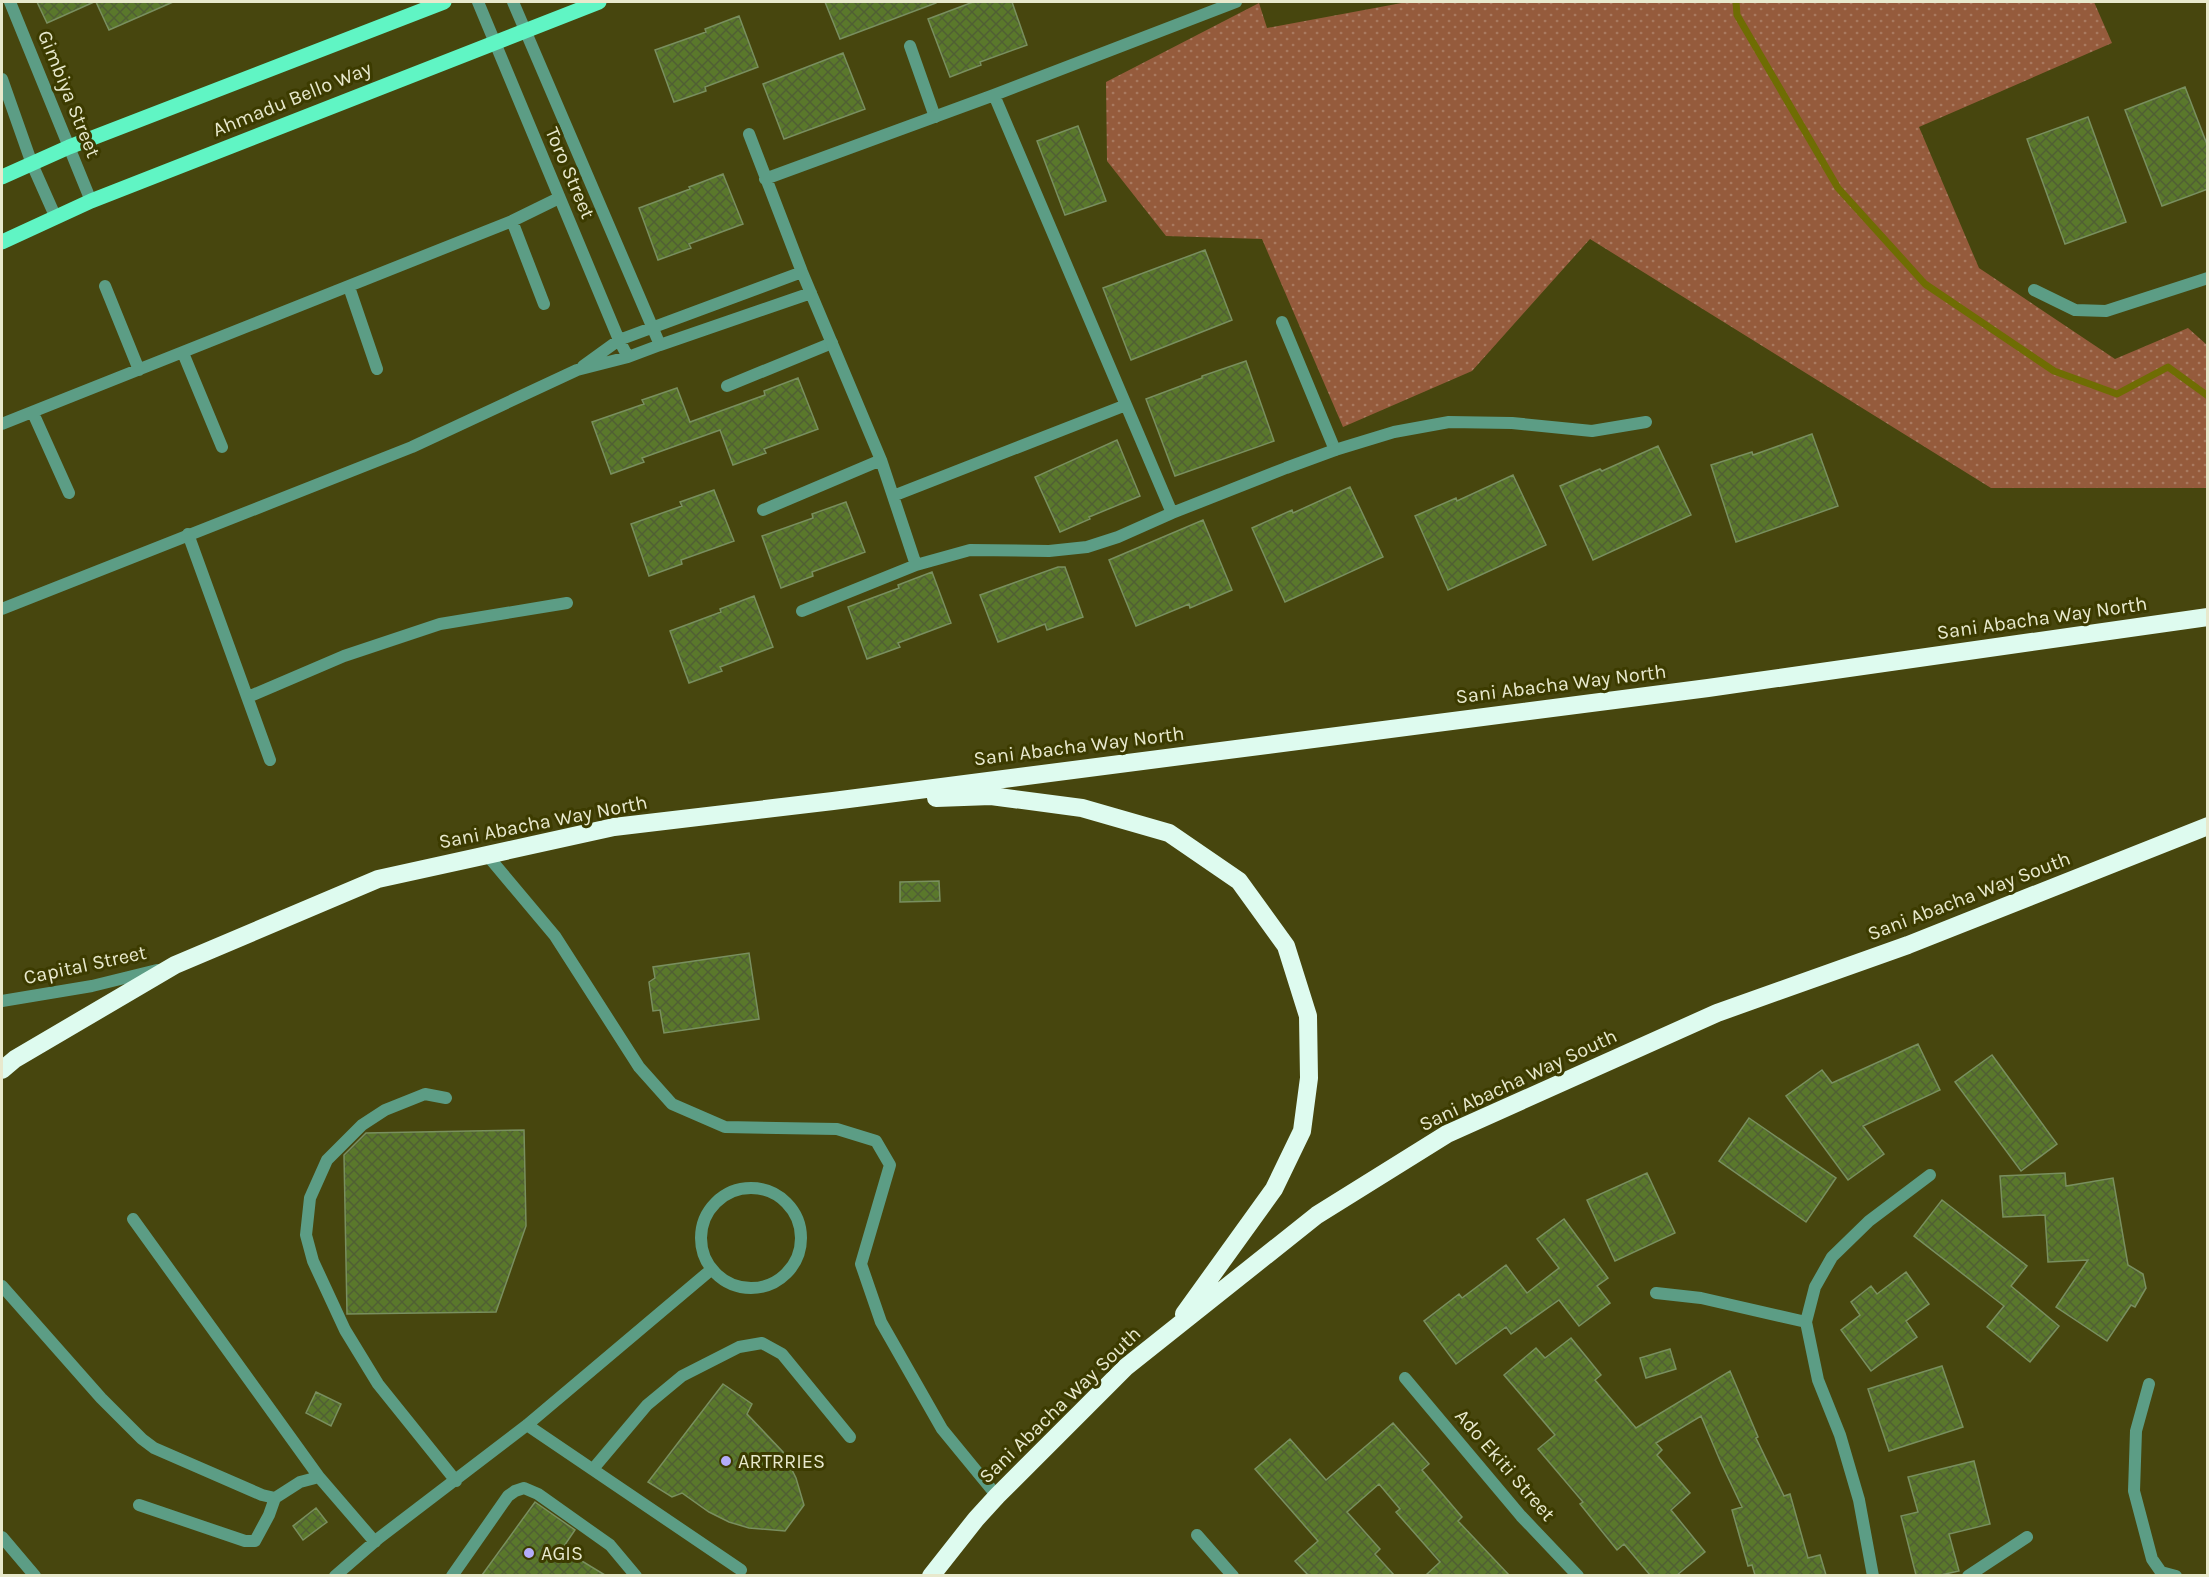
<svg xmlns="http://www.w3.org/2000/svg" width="2209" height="1577" viewBox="0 0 2209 1577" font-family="Karla,sans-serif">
  <defs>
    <pattern id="grass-dots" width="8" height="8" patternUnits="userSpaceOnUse" patternTransform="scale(1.5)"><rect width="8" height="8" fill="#955b3c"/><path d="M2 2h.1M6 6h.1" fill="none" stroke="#a97a60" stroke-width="1.8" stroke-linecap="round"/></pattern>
    <pattern id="building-cross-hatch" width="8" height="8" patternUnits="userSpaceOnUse" patternTransform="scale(1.5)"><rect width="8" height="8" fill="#5a782b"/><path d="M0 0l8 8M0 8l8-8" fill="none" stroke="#505f34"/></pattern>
  </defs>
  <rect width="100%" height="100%" fill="#47460e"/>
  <path fill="url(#grass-dots)" d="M1407,2H2094L2112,43L1919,127L1979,268L2115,359L2188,328L2207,345V488H1991L1590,239L1472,371L1343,427L1262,239L1166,236L1107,161L1106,82L1259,3L1267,28Z"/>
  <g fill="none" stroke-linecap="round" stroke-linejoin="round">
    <path stroke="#6f6d03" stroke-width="7" d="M1736,2L1737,15L1838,188L1925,284L2054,371L2117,394L2168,367L2208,396"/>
  </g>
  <path fill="url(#building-cross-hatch)" stroke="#798f5f" stroke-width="1.5" d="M37,2H94L47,23Z
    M96,2H173L109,30Z
    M825,2H936V3L840,39Z
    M973,2H1012L1027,45L980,62L981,65L950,77L928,19Z
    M739,16L758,67L705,87L706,91L674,102L655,50L706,32L705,29Z
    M843,53L865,109L784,139L763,84Z
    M2185,87L2208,147V189L2162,206L2125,110Z
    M2088,117L2126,222L2065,244L2027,139Z
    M1078,126L1106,201L1065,215L1037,141Z
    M723,174L743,224L689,244L691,248L658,260L639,208L690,189L689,187Z
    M1205,250L1232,320L1131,360L1103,288Z
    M1246,361L1274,441L1175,476L1146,399L1202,378V376Z
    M798,378L818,429L764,449L766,453L733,465L720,430L642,458L644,462L611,474L592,422L644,404L642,400L677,388L690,422L765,395L764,391Z
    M1812,434L1838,506L1736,542L1711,465L1752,452L1753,455Z
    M1117,440L1140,496L1089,517L1090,519L1060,532L1035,477Z
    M1658,446L1691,515L1593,560L1560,486L1600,469L1602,471Z
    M1513,475L1546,545L1448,590L1415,516L1456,498L1457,501Z
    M1350,487L1383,557L1285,602L1252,528L1292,510L1293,513Z
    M714,490L734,541L681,560L682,564L649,576L631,524L682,506L680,502Z
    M846,502L865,552L812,572L813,576L781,588L762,536L813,518L812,514Z
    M1203,520L1232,590L1190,608L1189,604L1136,626L1109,560Z
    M1058,567H1065L1083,617L1047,630L1045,624L998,642L980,595Z
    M932,572L951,623L898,643L900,647L867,659L848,607L899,588L898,585Z
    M754,596L773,647L720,667L722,671L689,683L670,631L721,612L720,609Z
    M939,881L940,901L900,902V882Z
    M749,953L759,1019L664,1033L660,1010L653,1011L649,982L655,978L653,967Z
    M1918,1044L1940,1090L1863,1126L1884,1154L1848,1180L1786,1096L1822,1070L1832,1083Z
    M1992,1055L2057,1144L2021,1171L1955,1082Z
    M1749,1118L1836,1178L1806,1222L1719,1161Z
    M524,1130L526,1226L496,1312L347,1314L344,1155L366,1133Z
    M1647,1173L1675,1233L1615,1261L1587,1200Z
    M2065,1173L2066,1186L2113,1178L2128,1265L2143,1274L2146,1288L2135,1307L2131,1305L2107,1341L2056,1307L2088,1260L2048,1262L2045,1215L2003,1217L2000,1176Z
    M1942,1200L2027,1266L2011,1286L2059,1326L2030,1362L1987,1327L2004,1306L1914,1236Z
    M1564,1219L1608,1278L1597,1286L1610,1303L1579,1326L1559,1300L1511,1334L1506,1327L1456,1364L1424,1321L1459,1294L1462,1298L1506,1265L1527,1293L1559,1268L1537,1239Z
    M1906,1272L1929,1304L1906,1321L1917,1337L1871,1371L1841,1330L1860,1315L1851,1302L1871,1286L1877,1294Z
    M1571,1338L1601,1375L1595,1380L1636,1428L1730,1371L1758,1437L1756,1438L1784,1496L1790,1494L1808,1558L1820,1555L1826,1575H1755L1752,1565L1748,1566L1732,1510L1742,1507L1721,1463L1701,1416L1656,1443L1662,1450L1657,1455L1690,1493L1671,1510L1705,1552L1677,1575H1650L1624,1544L1617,1550L1580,1504L1583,1502L1538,1449L1555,1435L1504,1375L1536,1348L1545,1358Z
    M1670,1349L1676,1369L1646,1378L1640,1358Z
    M1942,1366L1963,1427L1889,1451L1868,1389Z
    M723,1384L752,1404L747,1414L783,1452L796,1478L804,1505L785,1531L749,1528L729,1522L709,1512L682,1493L672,1497L648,1482Z
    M316,1392L341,1404L331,1426L306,1413Z
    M1393,1423L1429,1464L1422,1470L1462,1517L1458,1521L1509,1575H1426L1440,1562L1396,1512L1400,1509L1379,1484L1347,1512L1380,1549L1375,1554L1394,1575H1308L1295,1561L1318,1541L1255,1469L1290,1439L1326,1480Z
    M1974,1461L1990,1524L1949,1534L1959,1571L1941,1575H1916L1901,1516L1918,1512L1908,1477Z
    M535,1502L575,1530L562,1549L605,1575H482Z
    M316,1508L327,1522L303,1540L293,1526Z"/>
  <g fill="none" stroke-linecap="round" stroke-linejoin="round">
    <path stroke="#5c9d85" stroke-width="12" d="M910,46L935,117
      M1282,322L1335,450
      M727,386L832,343
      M188,534L270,760
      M248,697L344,656L440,624L567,603
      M487,855L555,936L639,1067L672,1104L725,1127L837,1129L876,1141L890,1165L861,1264L881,1322L942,1429L997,1496
      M446,1098L425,1094L385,1110L362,1125L327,1160L310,1198L306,1235L313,1261L345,1330L378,1384L456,1481
      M701 1238a50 50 0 1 1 100 0a50 50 0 1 1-100 0Z
      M133,1219L319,1477
      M2,1286L101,1398L142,1439L154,1448L262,1495L275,1498L300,1482L319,1477L375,1542
      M527,1425L741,1570
      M593,1469L647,1405L682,1376L739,1347L762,1343L782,1354L850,1437
      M139,1505L245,1541H255L269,1515L275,1498
      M2,1537L35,1576
      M335,1576L379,1538L527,1425L712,1269
      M452,1576L508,1496L515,1491L524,1488L538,1494L610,1545L636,1576"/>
    <path stroke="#5c9d85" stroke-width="12" d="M10,2L91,201
      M478,2L619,340L628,357
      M513,2L660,345
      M2,79L32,164L56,218
      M994,95L1172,513
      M749,134L802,272L881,460L916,565
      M765,179L994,95L1236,2
      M512,221L544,304
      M105,286L139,370
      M349,287L377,369
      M2034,290L2075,310L2106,311L2208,278
      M183,353L222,447
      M583,366L619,340L802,272
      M33,413L69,493
      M2,424L512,221L559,198
      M893,496L1126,405
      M763,510L881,460
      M2,609L412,447L577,370L628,357L660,345L811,293
      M802,611L916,565L970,550L1049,551L1087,547L1118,537L1172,513L1286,468L1335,450L1394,432L1449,422L1512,423L1592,431L1646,422
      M2,1001L92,986L157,970
      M1656,1293L1701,1298L1806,1322
      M1405,1378L1521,1516L1578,1576
      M2149,1384L2136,1431L2134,1491L2152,1559L2161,1572L2176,1576
      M1197,1535L1233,1576
      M1873,1576L1859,1500L1840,1435L1818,1380L1806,1322L1815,1287L1832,1257L1869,1221L1930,1175
      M1968,1576L2027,1537"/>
    <path stroke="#60f5c4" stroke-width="15" d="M2,177L69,147L444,2
      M2,242L91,201L599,2"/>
    <path stroke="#defbef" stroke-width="18" d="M936,798L991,796L1082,808L1169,833L1239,881L1286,946L1308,1016L1309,1078L1302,1131L1274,1189L1184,1314
      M2,1070L15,1059L175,965L378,879L614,827L833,801L1708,688L2208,617
      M931,1576L976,1519L997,1496L1126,1367L1317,1215L1447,1134L1717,1013L1908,945L2208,826"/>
  </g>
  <g fill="#b4acf9" stroke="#3c3b00" stroke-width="2">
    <circle cx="726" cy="1461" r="6"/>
    <circle cx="529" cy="1553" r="6"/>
  </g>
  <g text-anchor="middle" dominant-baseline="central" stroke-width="6" stroke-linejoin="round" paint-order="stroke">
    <g font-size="20" fill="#e8e9cd" stroke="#3c3b00">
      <text transform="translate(69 94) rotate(68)">Gimbiya Street</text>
      <text transform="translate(292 99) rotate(-22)">Ahmadu Bello Way</text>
      <text transform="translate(570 173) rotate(67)">Toro Street</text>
      <text transform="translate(2042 618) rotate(-8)">Sani Abacha Way North</text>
      <text transform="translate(1561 684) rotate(-7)">Sani Abacha Way North</text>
      <text transform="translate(1079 746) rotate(-7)">Sani Abacha Way North</text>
      <text transform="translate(543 822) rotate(-11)">Sani Abacha Way North</text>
      <text transform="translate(1969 896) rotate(-21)">Sani Abacha Way South</text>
      <text transform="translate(85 965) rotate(-12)">Capital Street</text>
      <text transform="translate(1518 1080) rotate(-25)">Sani Abacha Way South</text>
      <text transform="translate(1060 1405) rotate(-44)">Sani Abacha Way South</text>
      <text transform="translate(1505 1465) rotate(49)">Ado Ekiti Street</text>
    </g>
    <g font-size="20" fill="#e8e9cd" stroke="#3c3b00" text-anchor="start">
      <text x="738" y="1461">ARTRRIES</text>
      <text x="541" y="1553">AGIS</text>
    </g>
  </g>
  <rect width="2209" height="1577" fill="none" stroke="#e8e9cd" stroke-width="6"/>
</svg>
